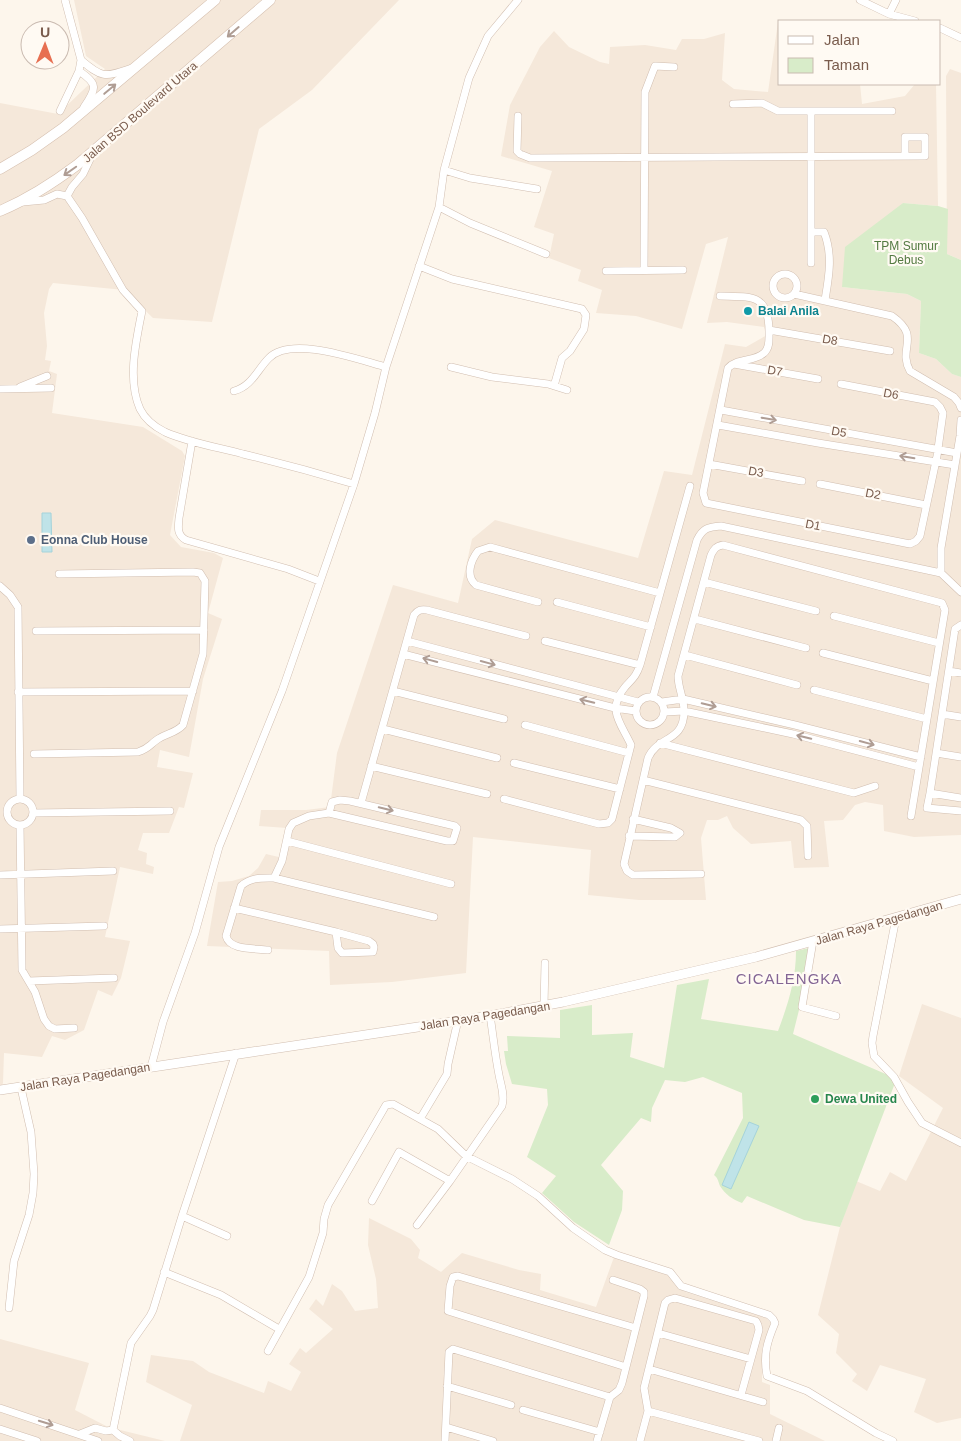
<svg xmlns="http://www.w3.org/2000/svg" width="961" height="1441" viewBox="0 0 961 1441" font-family="Arial,sans-serif">
  <rect width="100%" height="100%" fill="#fdf6ec"/>
  <path fill="#f5e8da" d="M74,0H399L312,90L259,129L212,322L153,318L124,290L53,283L49,289L44,313L47,346L45,360L51,361L49,371L57,374L52,413L143,427L182,451L185,456L170,535L181,547L214,553L223,558L208,613L222,619L203,679L189,757L160,750L157,767L193,773L184,808L179,807L169,833H143L138,850L147,853L146,864L154,867L153,874L120,867L105,937L130,941L121,978L112,996L98,990L84,1030L65,1040L52,1036L42,1057L4,1053L3,1083L0,1090V103L58,114L105,69L86,56Z
    M780,21V84H860L862,104L905,96L915,84H936L938,206L903,203L842,287L907,294L921,301L919,353L936,359L952,374L961,377V835L914,837L884,831L883,805L865,802L855,805L843,820L824,821L829,867L794,868L791,841L751,844L733,828L727,816L718,820H707L701,838L706,900H639L588,895L591,850L473,837L466,973L392,982L330,985L329,951L207,946L218,882L232,881L249,876L258,868L266,854L283,858L287,828L259,826L261,810H306L330,807L337,753L393,585L458,603L472,539L495,520L638,558L664,471L692,475L725,344L746,347L767,335L764,327L727,322L707,323L728,237L706,244L682,329L636,316L596,313L602,290L578,281L581,270L549,258L554,234L534,227L552,171L501,156L510,105L540,47L554,31L569,47L600,62L609,64L610,47L645,45L676,50L682,39H704L725,33L722,80L734,89L768,92L778,22Z
    M950,69L961,73V260L947,254L946,76Z
    M922,1004L961,1018V1418L937,1423L914,1412L926,1379L880,1365L867,1391L852,1381L857,1374L836,1353L839,1334L818,1315L840,1227L856,1181L880,1191L890,1172L906,1181L943,1108L899,1076Z
    M369,1218L411,1239L420,1250L418,1258L441,1272L462,1253L519,1270L541,1274L540,1290L596,1307L614,1257L664,1273L671,1276L678,1288L686,1292L766,1318L770,1322V1328L762,1348V1382L770,1385V1414L825,1441H180L192,1405L146,1382L151,1355L193,1361L209,1372L264,1393L268,1381L291,1391L301,1372L289,1364L300,1348L306,1353L333,1329L309,1309L316,1299L323,1306L332,1284L342,1291L355,1311L378,1308L376,1279L368,1245Z
    M0,1339L89,1363L75,1410L108,1427L165,1441H0Z"/>
  <path fill="#d8ecc9" d="M903,203L938,206L948,209L947,254L961,260V377L952,374L936,359L919,353L921,301L907,294L842,287L845,247Z
    M809,948L802,998L793,1034L888,1075L895,1083L840,1227L804,1220L747,1196L742,1203C732,1199 726,1195 720,1186C718,1181 718,1178 714,1175L743,1118L742,1093L703,1077L685,1082L665,1080L652,1108L651,1122L641,1118L601,1165L623,1191L622,1210L609,1245L574,1222L542,1193L556,1176L527,1157L548,1105L547,1089L512,1084L506,1064L504,1051H508L507,1036L560,1038V1010L592,1005V1035L633,1033L630,1057L664,1068L677,985L709,979L701,1019L778,1031C788,1004 796,980 796,951Z"/>
  <path fill="#bfe3e8" stroke="#a5d3da" d="M42,513H51L52,552H42Z
    M749,1122L759,1126L731,1189L722,1185Z"/>
  <g fill="none" stroke-linecap="round" stroke-linejoin="round">
    <defs>
      <path id="minor" d="M860,0L889,14L915,21
        M889,14L896,0
        M940,28L961,38
        M81,60C103,79 105,77 132,68
        M79,71C98,84 97,88 84,107
        M733,104L762,103L778,111H892
        M60,111L79,71L81,60L65,0
        M518,116L517,151L520,154L530,158L925,156V137H905V156
        M444,170L470,178L537,189
        M67,196L82,218L123,290L142,311C136,341 127,380 140,409C145,419 155,427 165,432C190,443 217,447 243,454C280,463 317,473 354,484
        M23,202L44,200L57,194L67,196L72,187L83,174L92,155
        M439,207L470,223L546,254
        M811,232H824C833,255 829,276 825,300
        M811,263V112
        M419,266L452,279L582,309L586,315L584,329L570,351L562,358L554,386
        M644,270L645,92L655,66L674,67
        M606,271L683,270
        M773 286a12 12 0 1 1 24 0a12 12 0 1 1-24 0Z
        M794,294L892,316C922,337 897,348 910,371L954,397L959,403L961,408
        M720,296C751,297 769,293 769,332C769,339 770,348 764,353C754,362 737,358 728,368L703,493L706,503L910,544L916,541L920,536L937,456L943,413L940,407L935,402L841,384
        M769,330L890,351
        M734,364L818,379
        M451,367L492,377L548,384L567,390
        M20,387L47,376
        M0,389L51,388
        M234,391C252,386 257,370 269,358C291,335 359,360 386,367
        M721,410L957,453
        M961,420L960,436L941,548V573L961,592
        M718,425L818,443L955,465
        M192,441L179,518C178,528 177,535 186,540L288,569L319,581
        M709,464L802,481
        M820,484L926,505
        M704,582L816,611
        M0,586L10,595L18,607L20,798
        M538,602L476,585C465,576 471,560 478,551L490,547L660,593
        M557,602L651,627
        M834,616L939,643
        M695,619L806,648
        M961,625L955,629L930,793L961,798
        M36,631L204,630
        M407,641L638,702
        M545,641L640,665
        M823,653L933,681
        M403,654L615,708L635,711
        M685,655L797,685
        M949,671L961,673
        M814,690L927,719
        M393,691L504,719
        M18,692L193,691
        M636 711a14 14 0 1 1 28 0a14 14 0 1 1-28 0Z
        M653,697L697,540C703,528 708,527 721,526L941,573
        M662,702L683,699L795,725L921,757
        M665,712L684,711L793,734L919,767
        M942,714L961,717
        M525,725L629,753
        M383,729L497,758
        M660,743L854,793L875,786
        M936,753L961,757
        M34,754L138,752C150,748 149,745 158,739C167,733 176,733 183,725L203,654L205,581L200,573L193,572L59,574
        M514,763L620,789
        M371,766L487,794
        M643,780L801,820L807,826L808,856
        M930,793L927,808L961,811
        M7 812a13 13 0 1 1 26 0a13 13 0 1 1-26 0Z
        M504,799L599,824L608,823L612,819L631,745C621,723 606,710 625,687C632,679 636,677 640,665L690,486
        M361,803L414,615C418,610 421,609 427,610L526,636
        M34,813L170,811
        M20,825L22,970L35,992L44,1019L49,1026L55,1029L74,1028
        M629,836L675,837L680,833L671,828L633,819
        M287,841L451,884
        M701,874L633,875L627,871L624,864L648,758C658,735 684,743 684,711C684,698 678,688 678,676L711,555C714,549 716,546 723,545L942,603L945,610L911,816
        M0,875L113,871
        M274,878L434,917
        M234,908L336,932
        M896,918L873,1036L872,1043L874,1056L894,1077L908,1102L922,1123L961,1143
        M0,929L104,926
        M336,932L369,941L373,944L374,947L373,952L342,953L338,948Z
        M813,941L802,1007L836,1016
        M268,950C255,948 230,951 226,936L241,886C251,877 262,878 274,878L282,861L289,829L293,823L309,816L329,813L447,841H453L457,828L455,826L350,801L340,800L332,802L329,813
        M29,981L114,978
        M544,1006L545,963
        M151,1067L163,1022L195,933L219,847L282,691L354,484L375,413L386,367L439,207L444,170L469,78L488,36L518,0
        M420,1119L447,1074L448,1064L458,1020
        M372,1201L399,1152L450,1181
        M182,1216L227,1236
        M417,1225L450,1181L502,1106C505,1095 501,1086 499,1075C495,1055 493,1035 490,1015
        M164,1272L221,1295L279,1329
        M9,1308L14,1261L29,1215L33,1193L34,1174L31,1132L21,1088
        M658,1333L751,1359
        M268,1351L309,1277L323,1233L324,1219L328,1205L386,1105L393,1104L438,1129L466,1156L512,1179L538,1196L573,1228L605,1250L617,1255L670,1272L681,1286L769,1315L773,1319L775,1323C767,1342 763,1355 767,1376L807,1391L876,1433L893,1441
        M626,1367L448,1311L450,1286L453,1277L458,1276L636,1328
        M649,1369L763,1402
        M447,1386L511,1405
        M0,1408L98,1441
        M523,1410L600,1432
        M648,1411L759,1441
        M446,1427L493,1441
        M0,1429L37,1441
        M113,1430L131,1343L150,1316L153,1310L182,1216L236,1053
        M80,1434L95,1428L106,1431L113,1430L120,1436L130,1441
        M445,1441L449,1352L453,1349L610,1397
        M597,1441L610,1397L619,1390L622,1383L644,1296V1292L640,1289L613,1280
        M640,1441L648,1411L644,1388L665,1303L668,1300L675,1298L756,1321L758,1325L759,1330L741,1395
        M776,1441L779,1428"/>
      <path id="tertiary" d="M0,1090L484,1017L563,1002L756,957L961,899"/>
      <path id="secondary" d="M0,169L32,150L63,128L215,0
        M0,211C28,199 53,183 77,165L270,0"/>
    </defs>
    <use href="#minor" stroke="#d1beb0" stroke-width="8"/>
    <use href="#tertiary" stroke="#d1beb0" stroke-width="10"/>
    <use href="#secondary" stroke="#d6c0b0" stroke-width="11"/>
    <use href="#minor" stroke="#fff" stroke-width="7"/>
    <use href="#tertiary" stroke="#fff" stroke-width="9"/>
    <use href="#secondary" stroke="#fff" stroke-width="10"/>
  </g>
  <defs><path id="oneway-shaft" d="M-6 0H5M1.5-3L5.5 0L1.5 3" fill="none" stroke-width="1.6" stroke-linecap="round" stroke-linejoin="round" transform="scale(1.25)"/></defs>
  <g stroke="#af9d94">
    <use href="#oneway-shaft" transform="translate(233 32) rotate(139)"/>
    <use href="#oneway-shaft" transform="translate(110 89) rotate(-40)"/>
    <use href="#oneway-shaft" transform="translate(70 171) rotate(145)"/>
    <use href="#oneway-shaft" transform="translate(769 419) rotate(10)"/>
    <use href="#oneway-shaft" transform="translate(907 457) rotate(-171)"/>
    <use href="#oneway-shaft" transform="translate(430 660) rotate(-165)"/>
    <use href="#oneway-shaft" transform="translate(488 663) rotate(15)"/>
    <use href="#oneway-shaft" transform="translate(587 701) rotate(-166)"/>
    <use href="#oneway-shaft" transform="translate(709 705) rotate(13)"/>
    <use href="#oneway-shaft" transform="translate(804 737) rotate(-166)"/>
    <use href="#oneway-shaft" transform="translate(867 743) rotate(15)"/>
    <use href="#oneway-shaft" transform="translate(386 809) rotate(14)"/>
    <use href="#oneway-shaft" transform="translate(46 1423) rotate(17)"/>
  </g>
  <circle fill="#0f9aa8" stroke="#fffaf3" stroke-width="2" cx="748" cy="311" r="5"/>
  <circle fill="#5c6f8a" stroke="#fffaf3" stroke-width="2" cx="31" cy="540" r="5"/>
  <circle fill="#2e9e5b" stroke="#fffaf3" stroke-width="2" cx="815" cy="1099" r="5"/>
  <g text-anchor="middle" dominant-baseline="central" stroke-width="4.5" stroke-linejoin="round" paint-order="stroke">
    <g font-size="12" fill="#7a5c4d" stroke="#fffaf3">
      <text transform="translate(140 112) rotate(-41)">Jalan BSD Boulevard Utara</text>
      <text transform="translate(830 340) rotate(10)">D8</text>
      <text transform="translate(775 371) rotate(10)">D7</text>
      <text transform="translate(891 394) rotate(11)">D6</text>
      <text transform="translate(839 432) rotate(10)">D5</text>
      <text transform="translate(756 472) rotate(10)">D3</text>
      <text transform="translate(873 494) rotate(11)">D2</text>
      <text transform="translate(813 525) rotate(11)">D1</text>
      <text transform="translate(879 923) rotate(-16)">Jalan Raya Pagedangan</text>
      <text transform="translate(485 1016) rotate(-9)">Jalan Raya Pagedangan</text>
      <text transform="translate(85 1077) rotate(-9)">Jalan Raya Pagedangan</text>
    </g>
    <g font-size="12" fill="#537a41" stroke="#fffaf3">
      <text x="906" y="246">TPM Sumur<tspan x="906" dy="14">Debus</tspan></text>
    </g>
    <g font-size="12" font-weight="bold" fill="#0d838f" stroke="#fffaf3" text-anchor="start">
      <text x="758" y="311">Balai Anila</text>
    </g>
    <g font-size="12" font-weight="bold" fill="#4e5e75" stroke="#fffaf3" text-anchor="start">
      <text x="41" y="540">Eonna Club House</text>
    </g>
    <g font-size="12" font-weight="bold" fill="#27864d" stroke="#fffaf3" text-anchor="start">
      <text x="825" y="1099">Dewa United</text>
    </g>
    <g font-size="15" letter-spacing="1" fill="#846695" stroke="#fffaf3">
      <text x="789" y="978">CICALENGKA</text>
    </g>
  </g>
  <rect x="778" y="20" width="162" height="65" fill="#fffaf3" stroke="#cabbb1"/>
  <rect x="788" y="36" width="25" height="8" fill="#ffffff" stroke="#cabbb1"/>
  <text x="824" y="45" font-size="15" fill="#7a5c4d">Jalan</text>
  <rect x="788" y="58" width="25" height="15" fill="#d8ecc9" stroke="#cabbb1"/>
  <text x="824" y="70" font-size="15" fill="#7a5c4d">Taman</text>
  <g transform="translate(45 45) rotate(1)"><circle r="24" fill="#fffaf3" stroke="#cabbb1"/>
  <path d="M0-4L9 19L0 12L-9 19Z" fill="#e76f51"/>
  <text y="-8" font-size="14" font-weight="bold" text-anchor="middle" fill="#7a5c4d">U</text>
  </g>
</svg>
